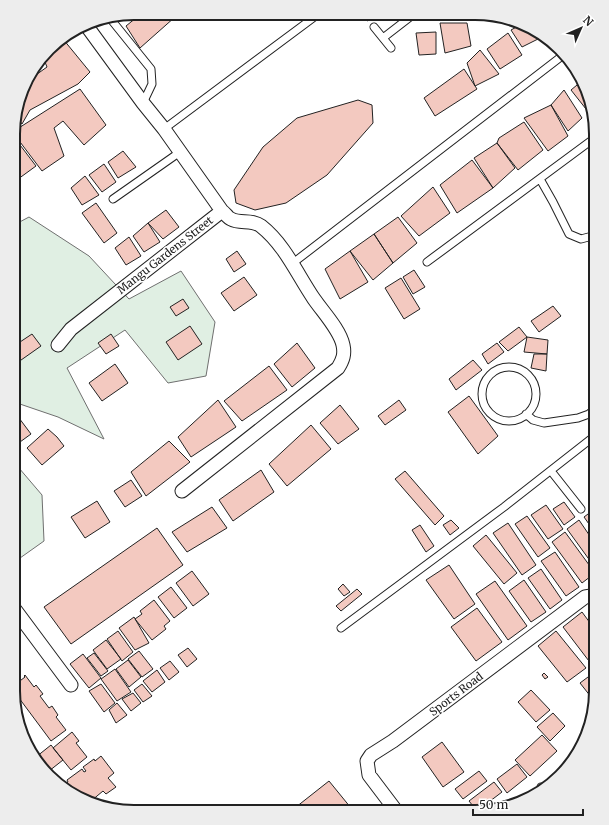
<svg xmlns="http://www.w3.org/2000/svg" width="609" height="825" viewBox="0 0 609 825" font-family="Merriweather,serif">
  <rect width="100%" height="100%" fill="#fff"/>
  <path fill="#e0efe3" stroke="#6f6f6f" d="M29,217L89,256L129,299L181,271L215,322L206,376L168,383L125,330L67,368L104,439L58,417L14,402V225Z
    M13,461L42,495L44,541L13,563Z"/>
  <path fill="#f3c9c0" stroke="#222" d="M142,13H171L175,17L140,48L126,26Z
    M355,14H371L368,21Z
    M440,23H467L471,46L445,53Z
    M520,25L531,29L538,39L522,47L511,30Z
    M436,32V54L419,55L416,33Z
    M508,33L522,55L500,69L487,49Z
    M63,39L90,72L78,84L30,110L22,124L15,115L26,82L47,67L43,57L49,49Z
    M480,50L499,74L475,86L467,63Z
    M464,69L477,89L435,116L424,98Z
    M583,80L590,107L586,109L571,90Z
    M80,89L106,125L84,145L63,121L54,128L64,156L42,171L14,134V131Z
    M564,90L582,118L568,131L551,105Z
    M358,100L372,105L373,123L327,175L286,203L255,210L236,203L234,190L263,147L297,118Z
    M551,105L568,136L548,151L524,118Z
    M524,122L543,150L518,170L497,143L499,138Z
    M14,137L36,166L14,182Z
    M497,143L515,168L493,188L474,158Z
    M123,151L136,167L118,178L108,162Z
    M472,160L493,188L457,213L440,185Z
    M104,164L116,182L102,192L89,175Z
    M85,176L99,195L82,205L71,188Z
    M433,187L450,213L419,236L401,216Z
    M96,203L117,233L104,243L82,213Z
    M166,210L179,227L163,239L148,223Z
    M398,217L417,243L393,263L374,234Z
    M148,223L160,242L144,252L133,236Z
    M374,234L393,263L373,280L350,251Z
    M129,237L141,256L126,265L115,248Z
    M237,251L246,264L234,272L226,259Z
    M350,251L368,282L340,299L325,269Z
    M414,270L425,287L413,294L403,277Z
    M244,277L257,295L234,311L221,293Z
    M401,278L420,309L404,319L385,288Z
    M183,299L189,308L176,316L170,307Z
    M553,306L561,316L539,332L531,321Z
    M190,326L202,344L178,360L166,342Z
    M519,327L527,337L508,351L499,342Z
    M32,334L41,346L14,365V346Z
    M111,334L119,346L106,354L98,343Z
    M527,337L548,340L547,354L524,352Z
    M297,343L315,368L292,387L274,364Z
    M497,343L504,352L488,364L482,354Z
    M534,354H547L546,371L531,368Z
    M473,360L482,370L456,390L449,379Z
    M115,364L128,383L102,401L89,383Z
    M269,366L287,390L242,421L224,401Z
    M469,396L498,436L478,454L448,412Z
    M218,400L236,427L191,457L178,437Z
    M399,400L406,410L385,425L378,416Z
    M340,405L359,429L338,444L320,423Z
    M19,418L31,434L20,442L13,434L14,422Z
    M311,425L331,449L287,486L269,464Z
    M48,429L57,437L64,446L42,465L27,448Z
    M169,441L190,462L146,496L131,472Z
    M261,470L274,492L233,521L219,500Z
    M405,471L444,516L435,525L395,479Z
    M131,480L142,496L125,507L114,491Z
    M97,501L110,522L85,538L71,517Z
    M564,502L575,517L564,525L553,509Z
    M546,505L563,529L548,539L531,515Z
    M212,507L227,528L187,552L172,532Z
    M596,508V534L584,517Z
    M527,516L550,548L538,557L515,524Z
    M451,520L459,528L450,535L443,525Z
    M579,520L596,545V569L567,529Z
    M508,523L536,565L522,575L493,533Z
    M420,525L434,546L426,552L412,530Z
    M157,528L183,565L71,644L44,607Z
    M565,532L595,573L582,583L552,542Z
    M486,535L517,573L504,584L473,546Z
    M555,552L579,587L566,596L541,561Z
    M449,565L475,604L454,619L426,580Z
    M541,569L562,600L550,609L528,578Z
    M192,571L209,594L193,606L176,583Z
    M524,580L546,612L531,622L509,591Z
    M495,581L527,626L508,640L476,594Z
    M343,584L350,592L344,596L338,589Z
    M171,587L187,608L174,618L158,597Z
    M357,589L362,594L341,611L336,606Z
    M154,600L170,621L164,626L166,629L152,640L135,619L142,614L140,611Z
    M477,608L502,642L476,661L451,627Z
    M582,612L596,631V663L592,665L563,627Z
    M134,617L149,643L135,650L119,628Z
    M118,631L133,652L122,661L107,639Z
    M556,631L586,668L567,682L538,646Z
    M106,640L121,659L107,669L93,650Z
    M188,648L197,659L187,667L178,655Z
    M139,651L153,669L142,677L128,659Z
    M94,653L108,671L101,676L87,658Z
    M83,654L101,678L89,688L70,664Z
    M128,660L141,677L129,687L116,669Z
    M170,661L179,672L169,680L160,668Z
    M13,669L19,677L13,681Z
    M115,669L131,692L117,701L101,679Z
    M157,670L165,682L152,692L143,681Z
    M596,671V699L595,702L580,683Z
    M544,673L548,677L545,679L542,675Z
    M25,675L34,687L36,685L43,694L40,696L49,708L52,706L58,715L56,717L66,730L51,741L13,690V688L17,685L16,684L25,677L24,676Z
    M101,684L115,703L104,712L89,691Z
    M142,684L152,696L143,702L134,690Z
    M531,690L550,710L536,722L518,702Z
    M133,693L141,703L131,711L122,699Z
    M117,703L127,715L116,723L109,710Z
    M553,713L565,726L550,741L537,727Z
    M72,732L79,741L76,743L87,757L71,770L53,748Z
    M542,735L557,751L530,776L515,760Z
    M442,742L464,772L443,787L422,757Z
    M51,745L63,760L49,771L36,757Z
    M101,756L114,773L108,778L116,787L106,794L103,791L91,801L66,792L61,785L63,783L64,785L68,782L67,780L82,769L84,772L86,771L83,767L94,759L95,761Z
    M517,764L527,777L507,793L497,779Z
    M479,771L487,781L463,799L455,789Z
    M329,781L351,808L347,812L291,811Z
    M494,782L502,792L477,811L469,801Z"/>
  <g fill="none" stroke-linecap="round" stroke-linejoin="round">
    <defs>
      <path id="service" d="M109,17L151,69L152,84L143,103
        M374,27L391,48
        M383,38L414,14
        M164,129L317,15L315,14
        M540,179L553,202L569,234L581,239L596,235
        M113,199L180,152
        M427,262L596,137
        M293,263L562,56
        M482 394a27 27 0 1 1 54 0a27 27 0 1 1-54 0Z
        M526,414L533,420L544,423L578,418L589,414L596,408
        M551,471L581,509
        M341,628L504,507L596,435
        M541,787L542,788"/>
      <path id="minor" d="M86,25L143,103L164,129L222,211
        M58,345L71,329L222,211C225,213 228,218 231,219C240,224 252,219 261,226C285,245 297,274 314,299C323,312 340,330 343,345C345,354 343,360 338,368L182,491
        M13,607L71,685
        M397,812L369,775L367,761L371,755L393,741L585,597L591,596L596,599"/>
    </defs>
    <use href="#service" stroke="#222" stroke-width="9"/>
    <use href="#minor" stroke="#222" stroke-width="15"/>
    <use href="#service" stroke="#fff" stroke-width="7"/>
    <use href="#minor" stroke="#fff" stroke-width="13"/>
  </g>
  <g text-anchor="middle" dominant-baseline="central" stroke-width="3" stroke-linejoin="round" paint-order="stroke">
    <g font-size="11" fill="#222" stroke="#fff">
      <text transform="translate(165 255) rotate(-38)">Mangu Gardens Street</text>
      <text transform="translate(456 694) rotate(-37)">Sports Road</text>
    </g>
  </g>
  <path d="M0 0H609V825H0ZM134 20H475A114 114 0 0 1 589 134V691A114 114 0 0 1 475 805H134A114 114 0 0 1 20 691V134A114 114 0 0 1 134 20Z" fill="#ededed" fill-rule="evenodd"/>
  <path fill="none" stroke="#222" stroke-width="2" d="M134 20H475A114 114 0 0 1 589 134V691A114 114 0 0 1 475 805H134A114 114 0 0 1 20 691V134A114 114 0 0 1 134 20Z"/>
  <g transform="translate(581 28) rotate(45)" stroke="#ffffff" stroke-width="3" paint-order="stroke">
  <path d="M0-3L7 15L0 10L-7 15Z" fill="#222222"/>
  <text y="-6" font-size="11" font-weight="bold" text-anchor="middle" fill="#222222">N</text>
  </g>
  <path d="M473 809v6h110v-6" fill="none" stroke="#222222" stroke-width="2"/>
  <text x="479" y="809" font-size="12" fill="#222222" stroke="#ffffff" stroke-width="3" paint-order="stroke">50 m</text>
</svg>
